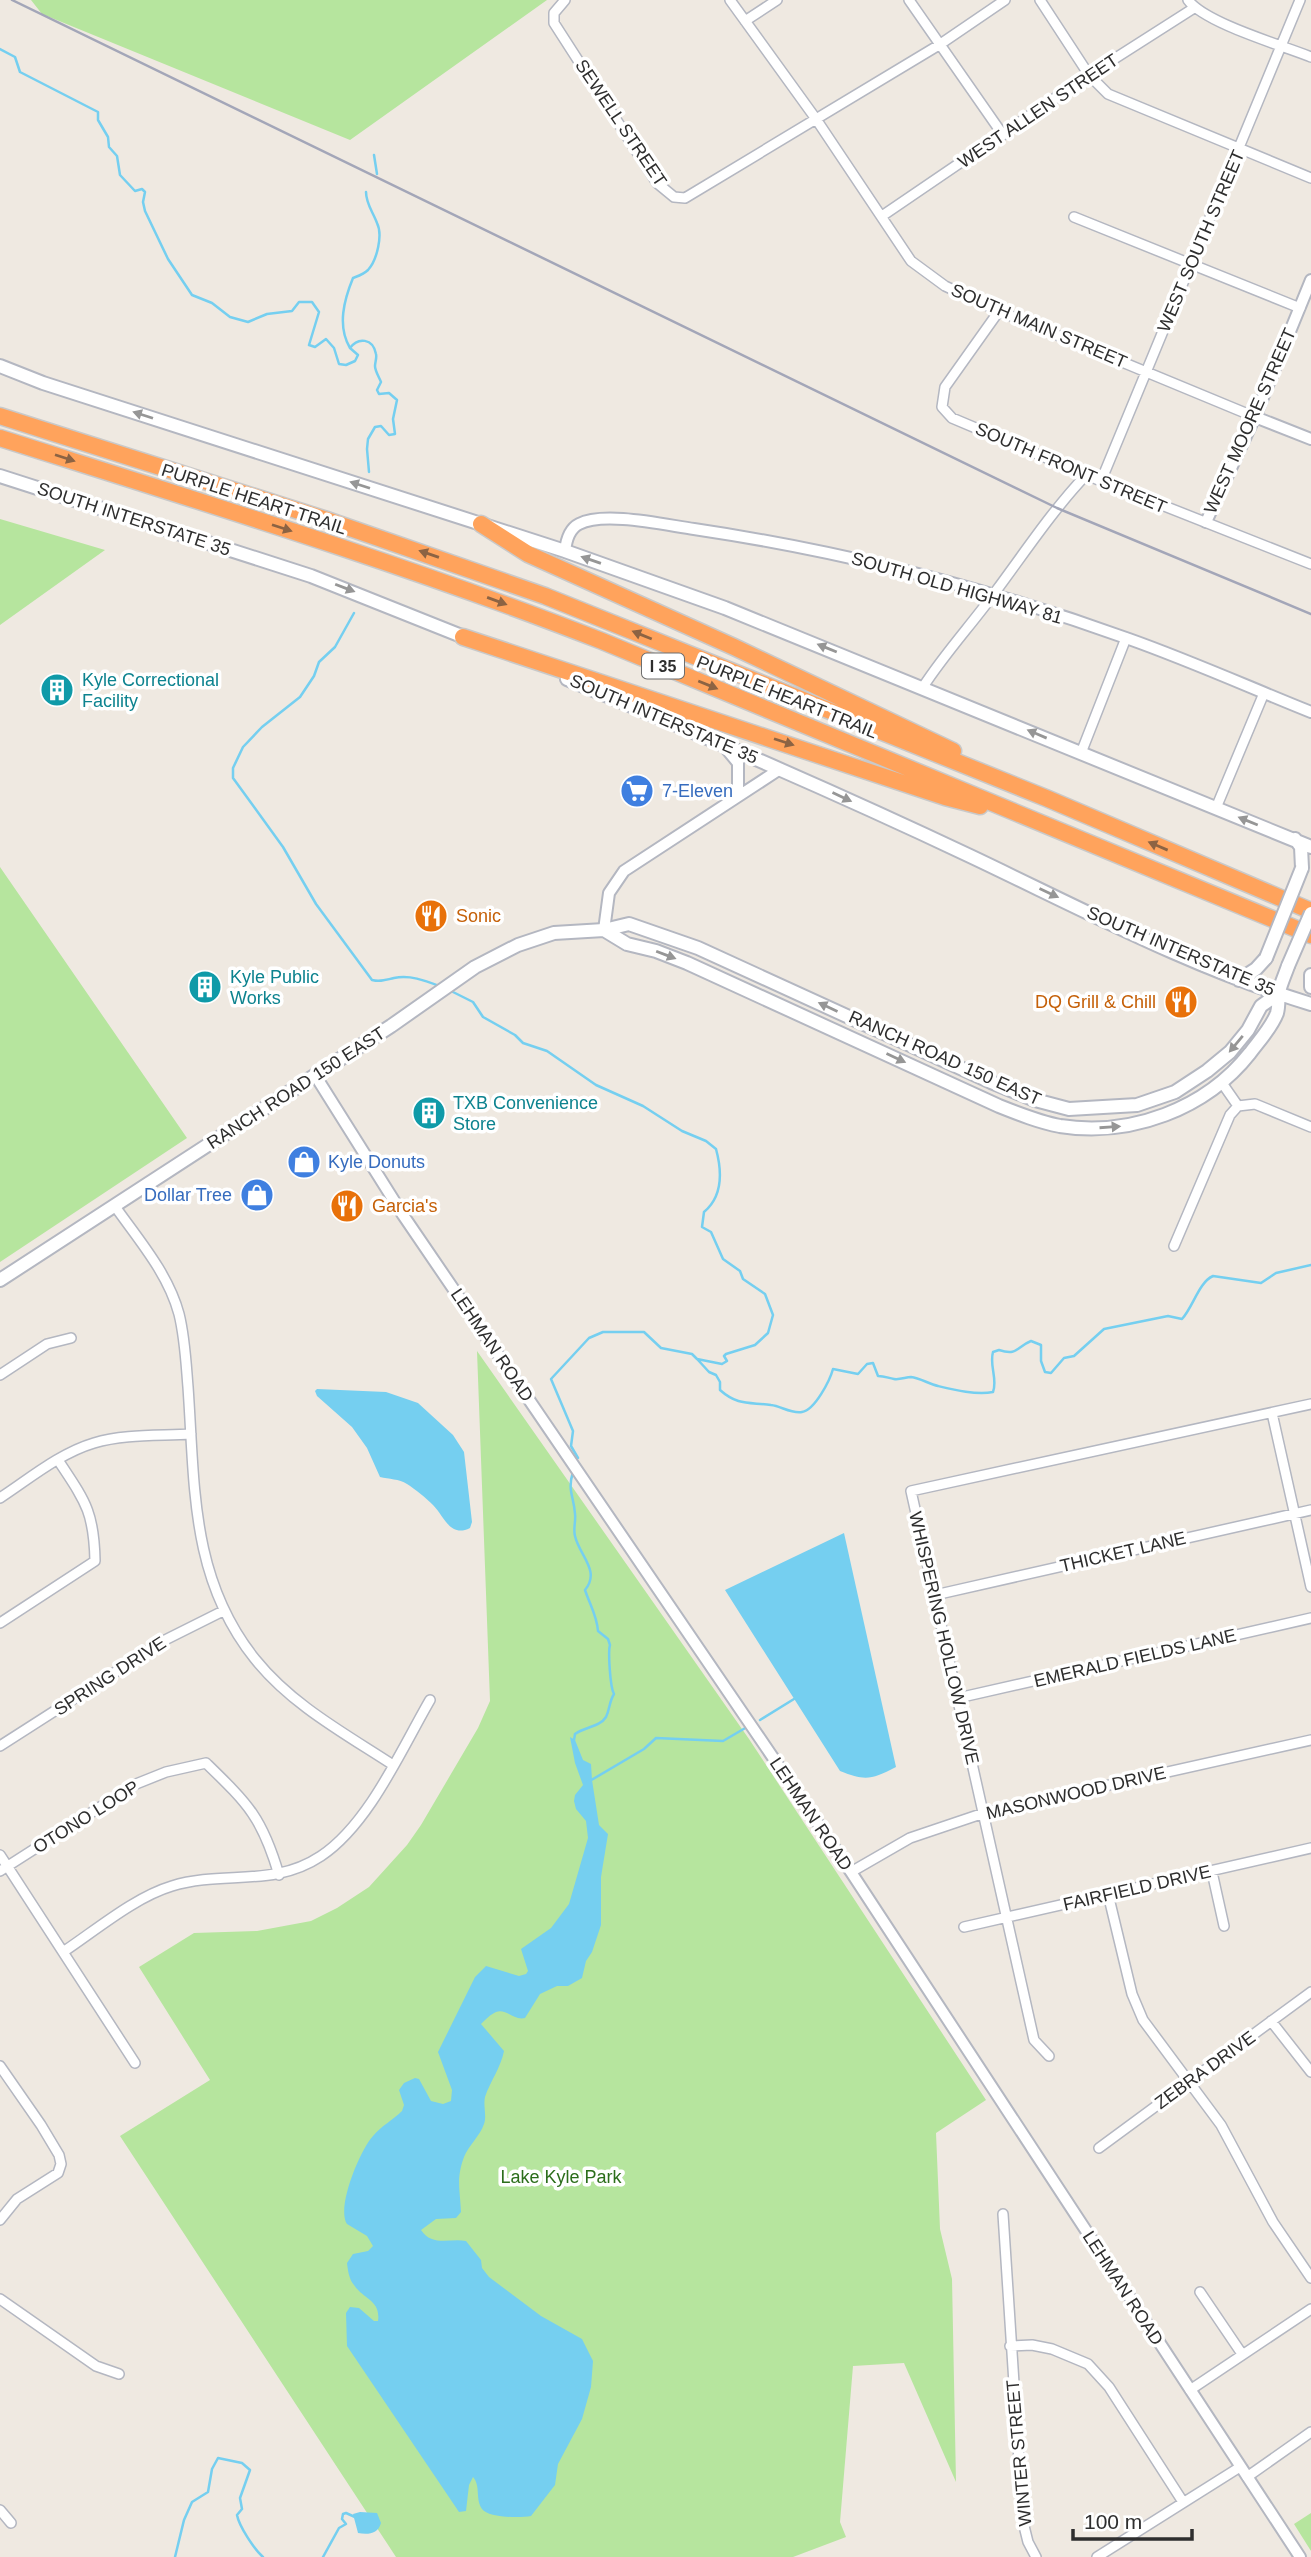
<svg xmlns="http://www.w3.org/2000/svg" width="1311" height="2557" viewBox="0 0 1311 2557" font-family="Helvetica,sans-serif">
  <rect width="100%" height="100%" fill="#efe9e1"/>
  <path fill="#b6e59e" d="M31,0H547L350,140L42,14Z
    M0,519L105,550L0,625Z
    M0,867L187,1138L0,1262Z
    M477,1351L749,1739L986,2100L936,2133L940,2229L952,2279L956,2482L904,2363L853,2366L840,2522L846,2537L793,2557H396L120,2136L210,2080L139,1967L194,1933L257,1931L311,1921L337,1908L369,1887L407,1845L421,1825L478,1728L490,1701Z
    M1311,2513V2551L1294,2524Z"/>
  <path fill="#75cff0" d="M317,1389L386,1392L418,1403L453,1435L464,1452L472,1522L470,1528C450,1538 444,1516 433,1505C426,1498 415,1489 407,1484C399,1479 389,1479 380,1477L367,1448L352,1427L317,1396L315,1391Z
    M844,1533L896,1767C871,1780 865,1781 840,1771L725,1590Z
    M570,1737L575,1740L583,1760L591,1764L592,1780L599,1825L608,1834L601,1877V1925L592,1952L586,1961L582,1978L568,1986H557L540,1994L525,2018C514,2021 506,2008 496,2012C491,2014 485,2020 481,2024L504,2051C501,2067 490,2082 485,2097C483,2106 487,2116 484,2124C480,2136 468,2146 464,2157C456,2179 460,2189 461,2212L456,2218L436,2219L421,2230C432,2247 450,2238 466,2241L481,2260L482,2268L489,2277L541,2316L582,2339L593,2361L591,2387L582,2419L558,2464L555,2485L531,2516C521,2518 488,2518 482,2509C475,2499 481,2486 473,2477L469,2485L466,2511L459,2512L347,2346L346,2313L350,2307L359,2308L374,2321H378C381,2300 363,2299 354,2285C349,2279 348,2271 347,2263L353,2254L368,2251L373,2246L367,2236L347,2224C336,2208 360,2150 373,2136C381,2126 393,2120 402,2111L404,2105L399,2090L404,2083L415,2078L419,2079L431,2101L443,2104L451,2101L452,2090L438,2052L475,1977L486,1966L519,1976L526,1974L528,1971L521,1949L551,1928L569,1904L588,1838L586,1821L576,1809L574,1801L575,1795L583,1785L575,1763Z
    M360,2512L377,2513L381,2523C378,2534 368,2535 358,2533L353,2514Z"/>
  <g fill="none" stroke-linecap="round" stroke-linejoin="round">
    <path stroke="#75cff0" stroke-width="2.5" d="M0,49L15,57L20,72L98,112V120L108,137L109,147L117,156L120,175L135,191L142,189L145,192L143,202L145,211L168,259L192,295L212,303L230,317L248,322L267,314L292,311L299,302H312L319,312L309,345L315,347L326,339L334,348L339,364L346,365L355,361L358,355L350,348
      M374,155L377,174
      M366,192C366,204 373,212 377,223C383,235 377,260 368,270C364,274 358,276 353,278C344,300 337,326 350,348C358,337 373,338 376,354C377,358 375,362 375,366C375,371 379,377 381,382L377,390L379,394L389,393L397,400L393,419L395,434L389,435L381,426L375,427L368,439L367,449L369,472
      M354,613L335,647L319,662L314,676L300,697L262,727L243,747L233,768V778L283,847L316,904L372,980C381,982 385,980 394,978C410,975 424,980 439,986
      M451,991L473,1002L483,1017L515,1035L523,1043L547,1051L596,1085L643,1106L682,1131L706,1141L716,1149C722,1171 723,1196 704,1212L702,1227L711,1232L723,1259L740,1271L743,1279L765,1294L773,1315L768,1333L755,1345L726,1354L724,1356L727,1361L722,1364L697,1359L692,1354L661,1348L644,1332H603L589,1338L551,1379L573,1431L571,1446L578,1458
      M698,1360L709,1372L716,1375L720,1382V1390C738,1406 749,1402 771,1405C781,1406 791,1414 802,1412C815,1410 830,1380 833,1369L858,1374L867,1364L873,1363L878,1376C885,1376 888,1378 894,1379C900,1380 906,1377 911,1377C920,1378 929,1384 938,1386C955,1390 976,1395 993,1392C998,1379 989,1366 993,1352L999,1350C1018,1356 1016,1347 1031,1341L1041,1345V1361L1045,1372L1051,1373L1064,1358L1074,1356L1104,1329L1168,1316L1182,1319C1193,1307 1199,1282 1213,1276L1261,1283L1276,1273L1311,1265
      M573,1472C567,1491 574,1496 575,1514C576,1521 573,1529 575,1536C579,1555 601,1571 585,1590C590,1605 597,1616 598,1631L608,1639L610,1645C608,1651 610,1687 614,1694C609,1702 610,1709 606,1717C600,1727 584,1727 575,1734L574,1740
      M760,1720L794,1699
      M588,1782L644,1749L656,1738L723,1741L747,1727
      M175,2557L184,2520L192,2502L208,2492L212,2469L218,2458L242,2463L250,2470L240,2498L242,2509L237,2515C239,2526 254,2549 263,2557
      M323,2557L339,2528L346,2524L342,2519L343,2514L346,2513L355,2517"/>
    <defs>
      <path id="minor" d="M565,0L554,13V23L657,183L674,197L685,198L939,45L1005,0
        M730,0L816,119L911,261L945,286L999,311L1255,417
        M909,0L1003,135
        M1040,0L1089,75L1108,94L1311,178
        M1188,0C1205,23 1281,45 1311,57
        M745,21L777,0
        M882,216L1089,75L1194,8
        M1074,217L1300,308
        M999,311L945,387L942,407L952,418L1101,481L1311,564
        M1101,481L1300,0
        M923,687C945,653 972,624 996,591C1025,552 1052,511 1086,475
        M1081,753L1126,638
        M1216,808L1264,693
        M1222,1083L1238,1106
        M114,1205C138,1239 168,1273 179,1314C185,1338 186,1363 188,1387C195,1485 190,1578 255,1659C292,1705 344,1733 393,1765
        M1174,1246L1230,1115L1238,1106L1255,1104L1311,1127
        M0,1375L47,1344L71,1338
        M1272,1413L1311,1587
        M0,1498C29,1479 60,1453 94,1443C124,1434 159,1436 191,1434
        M935,1595L1311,1510
        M0,1623L95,1561C94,1511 85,1501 58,1460
        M958,1698L1311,1618
        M0,1746L167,1639L223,1611
        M0,1855L135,2063
        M0,1871L136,1784L166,1772L206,1763C248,1804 262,1817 279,1875
        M851,1872L910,1838L984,1813L1311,1740
        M1212,1872L1224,1926
        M1108,1894L1132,1994L1143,2020L1221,2125L1273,2222L1311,2278
        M964,1927L1311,1848
        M63,1952C96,1930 135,1897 172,1886C224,1870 273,1888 321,1856C369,1824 401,1750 430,1700
        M1271,2021L1311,2072
        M1049,2056L1034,2040L911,1491L1311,1404
        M0,2066L41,2125L59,2155L61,2164L58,2173L17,2199L0,2220
        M1099,2148L1311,1992
        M1003,2214L1023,2522L1028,2542L1036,2557
        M1200,2292L1242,2354
        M0,2299L96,2366L119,2374
        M1010,2346L1032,2345L1052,2349L1088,2364L1109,2387L1183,2502
        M1190,2390L1311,2309
        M1247,2477L1311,2432
        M0,2510L11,2523
        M1097,2557L1240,2467"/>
      <path id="tertiary" d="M1255,417L1311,439
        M1206,522L1255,417L1311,280
        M565,551C566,542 569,529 579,524C604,511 665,525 694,529C842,551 988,588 1129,639C1191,661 1251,688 1311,712
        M724,746L738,763V788L729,799
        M604,930L609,893L624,871L780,769
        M315,1075L403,1215L851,1872L1300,2557"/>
      <path id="secondary" d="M0,366L43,383L565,551L725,608L1311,847
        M0,476L311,576L469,639
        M567,679C703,735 837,793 970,856C1082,909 1192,968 1311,1004
        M1295,839L1301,847L1302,868
        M604,930L627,944L656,951L687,963L999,1106C1019,1114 1039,1122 1060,1126C1131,1137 1206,1109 1250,1053C1259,1041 1272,1027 1277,1013C1279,1006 1278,998 1279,992C1281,983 1285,975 1288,966
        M1311,975V987
        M1239,980L1256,969L1266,958
        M0,1280L391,1026L475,967L518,945L554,933L604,930L629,924L698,948L991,1082L1035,1100L1069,1109L1137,1105L1175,1092L1207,1071L1230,1052L1248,1030L1261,1006L1279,993"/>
      <path id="motorway" d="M0,416L324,519L545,596L1046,798L1311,911
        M0,438C202,502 405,564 602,641L1311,935
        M481,524L528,554L734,647L953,751
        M463,637L945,797L980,806"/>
    </defs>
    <use href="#minor" stroke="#b4b7c1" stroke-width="12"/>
    <use href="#tertiary" stroke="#b4b7c1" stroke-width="14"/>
    <use href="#secondary" stroke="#b4b7c1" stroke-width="16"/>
    <use href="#motorway" stroke="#c9c9c9" stroke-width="19"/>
    <use href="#minor" stroke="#fff" stroke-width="9"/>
    <use href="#tertiary" stroke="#fff" stroke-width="10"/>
    <use href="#secondary" stroke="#fff" stroke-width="12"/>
    <use href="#motorway" stroke="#ffa35c" stroke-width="16"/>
    <path stroke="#a3a6b8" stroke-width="2.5" d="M12,0L1057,508L1311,614"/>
    <defs>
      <path id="secondary-bridge" d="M1266,958L1302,868
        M1288,966L1311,913"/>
    </defs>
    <use href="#secondary-bridge" stroke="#b4b7c1" stroke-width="16" stroke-linecap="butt"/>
    <use href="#secondary-bridge" stroke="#fff" stroke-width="12"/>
  </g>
  <defs><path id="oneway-solid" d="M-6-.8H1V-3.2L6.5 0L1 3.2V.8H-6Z" transform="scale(1.75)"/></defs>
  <g fill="#969696">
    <use href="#oneway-solid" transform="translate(143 415) rotate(-162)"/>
    <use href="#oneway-solid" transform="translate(360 485) rotate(-162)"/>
    <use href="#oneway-solid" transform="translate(591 560) rotate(-161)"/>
    <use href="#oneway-solid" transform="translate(345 588) rotate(21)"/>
    <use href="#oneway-solid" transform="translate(827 648) rotate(-158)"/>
    <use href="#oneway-solid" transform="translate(1037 734) rotate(-157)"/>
    <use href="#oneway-solid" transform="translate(842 797) rotate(25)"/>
    <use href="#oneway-solid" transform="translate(1248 821) rotate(-158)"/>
    <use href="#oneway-solid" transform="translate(1049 893) rotate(25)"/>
    <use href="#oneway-solid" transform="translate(666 955) rotate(21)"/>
    <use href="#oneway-solid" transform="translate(828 1007) rotate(-155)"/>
    <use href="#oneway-solid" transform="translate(1236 1044) rotate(130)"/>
    <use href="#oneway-solid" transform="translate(896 1058) rotate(25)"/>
    <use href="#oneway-solid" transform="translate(1110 1127) rotate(-4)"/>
  </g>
  <g fill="#8c6343">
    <use href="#oneway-solid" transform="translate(65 458) rotate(18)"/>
    <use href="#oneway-solid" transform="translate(282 528) rotate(18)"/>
    <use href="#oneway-solid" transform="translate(429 554) rotate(-161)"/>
    <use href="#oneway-solid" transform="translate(497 601) rotate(20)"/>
    <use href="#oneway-solid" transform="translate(642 635) rotate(-158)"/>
    <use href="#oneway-solid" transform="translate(708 685) rotate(22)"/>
    <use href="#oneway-solid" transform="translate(784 742) rotate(18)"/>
    <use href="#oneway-solid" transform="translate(1158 846) rotate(-157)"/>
  </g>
  <defs>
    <symbol id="building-disc" viewBox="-11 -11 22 22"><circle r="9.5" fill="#0f9aa8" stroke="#fff"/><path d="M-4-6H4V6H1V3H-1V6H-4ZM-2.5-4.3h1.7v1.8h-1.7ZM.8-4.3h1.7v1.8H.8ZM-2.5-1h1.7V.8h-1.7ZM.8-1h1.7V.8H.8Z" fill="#fff"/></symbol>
    <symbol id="supermarket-disc" viewBox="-11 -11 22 22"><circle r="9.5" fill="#3f7fe0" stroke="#fff"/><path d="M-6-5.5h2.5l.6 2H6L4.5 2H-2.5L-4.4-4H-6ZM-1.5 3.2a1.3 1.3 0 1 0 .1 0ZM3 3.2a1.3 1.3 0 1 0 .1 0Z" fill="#fff"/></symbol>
    <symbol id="restaurant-disc" viewBox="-11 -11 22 22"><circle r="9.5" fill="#e8710a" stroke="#fff"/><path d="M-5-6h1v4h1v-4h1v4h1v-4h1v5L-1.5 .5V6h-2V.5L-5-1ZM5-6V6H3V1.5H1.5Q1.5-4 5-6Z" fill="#fff"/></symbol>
    <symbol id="shop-disc" viewBox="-11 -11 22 22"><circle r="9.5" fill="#3f7fe0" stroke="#fff"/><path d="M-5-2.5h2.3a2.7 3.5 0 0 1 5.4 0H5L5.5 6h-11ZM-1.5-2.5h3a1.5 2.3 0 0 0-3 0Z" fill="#fff"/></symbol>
  </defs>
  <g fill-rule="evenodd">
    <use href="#building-disc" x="38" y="671" width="38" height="38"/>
    <use href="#supermarket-disc" x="618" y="772" width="38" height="38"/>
    <use href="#restaurant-disc" x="412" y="897" width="38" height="38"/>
    <use href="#building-disc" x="186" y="968" width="38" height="38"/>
    <use href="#restaurant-disc" x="1162" y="983" width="38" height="38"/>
    <use href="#building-disc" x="410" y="1094" width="38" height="38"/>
    <use href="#shop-disc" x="285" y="1143" width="38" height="38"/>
    <use href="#shop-disc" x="238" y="1176" width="38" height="38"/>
    <use href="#restaurant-disc" x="328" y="1187" width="38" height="38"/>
  </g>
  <g text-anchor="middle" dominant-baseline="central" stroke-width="7" stroke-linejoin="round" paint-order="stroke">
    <rect fill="#fff" stroke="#6d6d6d" stroke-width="2" x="642" y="653.5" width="42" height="25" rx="5"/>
    <g font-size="16" font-weight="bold" fill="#2e2e2e">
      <text x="663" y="666">I 35</text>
    </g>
    <g font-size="18" fill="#2e2e2e" stroke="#fff">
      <text transform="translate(1038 111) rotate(-34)">WEST ALLEN STREET</text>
      <text transform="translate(621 123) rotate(56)">SEWELL STREET</text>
      <text transform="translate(1201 241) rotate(-67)">WEST SOUTH STREET</text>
      <text transform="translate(1039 326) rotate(23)">SOUTH MAIN STREET</text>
      <text transform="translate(1250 421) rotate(-66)">WEST MOORE STREET</text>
      <text transform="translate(1071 468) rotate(23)">SOUTH FRONT STREET</text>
      <text transform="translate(254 499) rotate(18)">PURPLE HEART TRAIL</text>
      <text transform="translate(134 519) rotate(18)">SOUTH INTERSTATE 35</text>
      <text transform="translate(957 588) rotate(16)">SOUTH OLD HIGHWAY 81</text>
      <text transform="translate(787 697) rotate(22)">PURPLE HEART TRAIL</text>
      <text transform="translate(664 719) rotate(23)">SOUTH INTERSTATE 35</text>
      <text transform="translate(1181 951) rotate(23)">SOUTH INTERSTATE 35</text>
      <text transform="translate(945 1058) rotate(24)">RANCH ROAD 150 EAST</text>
      <text transform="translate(296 1088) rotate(-33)">RANCH ROAD 150 EAST</text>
      <text transform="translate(492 1345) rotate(56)">LEHMAN ROAD</text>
      <text transform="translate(1123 1552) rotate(-13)">THICKET LANE</text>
      <text transform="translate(944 1638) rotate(77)">WHISPERING HOLLOW DRIVE</text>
      <text transform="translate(1135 1658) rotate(-13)">EMERALD FIELDS LANE</text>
      <text transform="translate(110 1676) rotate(-33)">SPRING DRIVE</text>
      <text transform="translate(1076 1793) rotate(-13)">MASONWOOD DRIVE</text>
      <text transform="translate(811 1814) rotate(56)">LEHMAN ROAD</text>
      <text transform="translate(86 1817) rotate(-32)">OTONO LOOP</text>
      <text transform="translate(1137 1888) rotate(-13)">FAIRFIELD DRIVE</text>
      <text transform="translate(1205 2070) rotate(-36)">ZEBRA DRIVE</text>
      <text transform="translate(1123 2288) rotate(57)">LEHMAN ROAD</text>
      <text transform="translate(1019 2453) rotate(-95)">WINTER STREET</text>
    </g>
    <g font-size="18" fill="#0d838f" stroke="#fff" text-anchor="start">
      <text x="82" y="680">Kyle Correctional<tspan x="82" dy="21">Facility</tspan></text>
      <text x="230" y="977">Kyle Public<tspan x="230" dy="21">Works</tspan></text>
      <text x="453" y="1103">TXB Convenience<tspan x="453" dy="21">Store</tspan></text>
    </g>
    <g font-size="18" fill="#366cbe" stroke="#fff" text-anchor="start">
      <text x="662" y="791">7-Eleven</text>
      <text x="328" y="1162">Kyle Donuts</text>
      <text x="232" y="1195" text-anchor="end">Dollar Tree</text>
    </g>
    <g font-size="18" fill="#c56008" stroke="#fff" text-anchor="start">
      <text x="456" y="916">Sonic</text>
      <text x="1156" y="1002" text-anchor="end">DQ Grill &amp; Chill</text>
      <text x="372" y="1206">Garcia's</text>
    </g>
    <g font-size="18" fill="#2c6e1b" stroke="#fff">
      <text x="561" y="2177">Lake Kyle Park</text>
    </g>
  </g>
  <path d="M1073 2529v10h119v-10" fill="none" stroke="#2e2e2e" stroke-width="3.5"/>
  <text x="1084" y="2529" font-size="21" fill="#2e2e2e" stroke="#ffffff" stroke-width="5" paint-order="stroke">100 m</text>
</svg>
